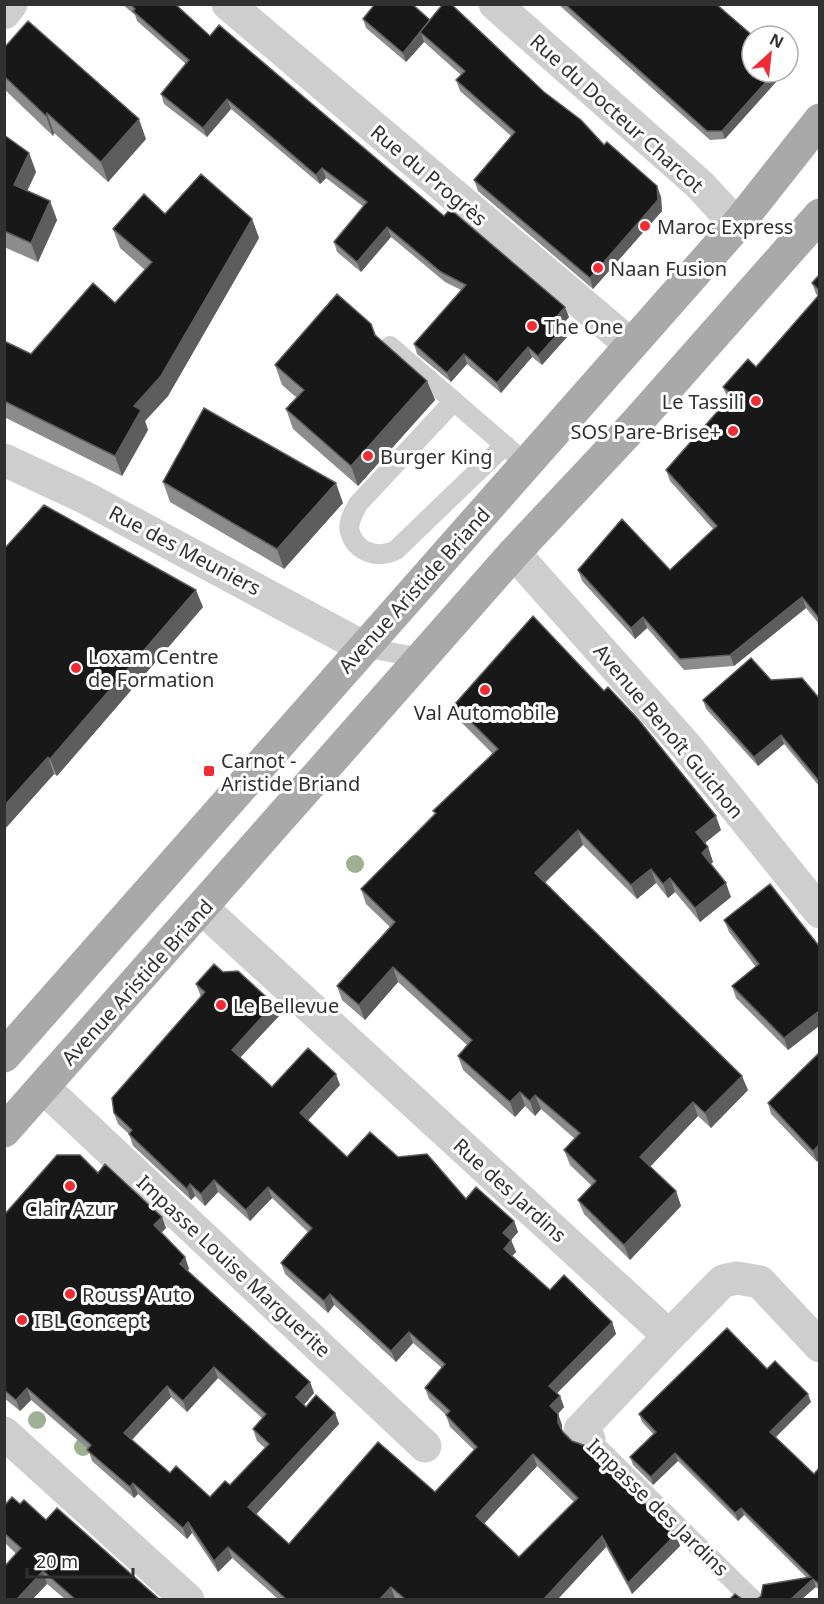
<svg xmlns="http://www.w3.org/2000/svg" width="824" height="1604" viewBox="0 0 824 1604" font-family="'Noto Sans',sans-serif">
  <rect width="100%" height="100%" fill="#fff"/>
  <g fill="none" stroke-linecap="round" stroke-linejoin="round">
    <path stroke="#cecece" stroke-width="20" d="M390,346L515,454
      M454,401L358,504C354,512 347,522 350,532C356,553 379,559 396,550L505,445
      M363,647L421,658
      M589,1439L753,1600"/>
    <path stroke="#cecece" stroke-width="33" d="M228,4L631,345
      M495,4L699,184L737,225
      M4,13L11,4
      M4,460L84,497L363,647
      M514,553L686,746L820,912
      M203,909L669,1336L723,1281L737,1278L760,1282L820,1346
      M43,1087L425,1446
      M4,1433L188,1600
      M589,1439L580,1430L669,1336"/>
    <path stroke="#a9a9a9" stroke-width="33" d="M4,1056L737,225L820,120
      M4,1131L514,553L637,422L820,215"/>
  </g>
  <g fill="#a0b093">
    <circle cx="355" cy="864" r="9"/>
    <circle cx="37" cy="1420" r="9"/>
    <circle cx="83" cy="1447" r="9"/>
  </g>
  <path fill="#8c8c8c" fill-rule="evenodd" d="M122,4H175L210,36L444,216L569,317L561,326L567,337L542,365L532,357L501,393L467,364L451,382L417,354L414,344L461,290L445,282L391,237L361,272L337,252L334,242L364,207L326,178L320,184L231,109L207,137L164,104L161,94L186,64L137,21L135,15Z
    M373,4H412L430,20L544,92L604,145L657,186L661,197L662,211L593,289L478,191L474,180L511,136L460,91L456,80L461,75L424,42L406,62L366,28L363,19L374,5Z
    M558,4H716L725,139L710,140Z
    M4,48L146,139L108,182L54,133L53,136L4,89Z
    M4,135L29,153L36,172L27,191L50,201L57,220L38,262L4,247Z
    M165,214L252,219L259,238L168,396L145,421L148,430L122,476L4,417V341L31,354L115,303L145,270L120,248L113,229Z
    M819,275V624L806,608L734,666L684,670L647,628L635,639L582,581L578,570H670L713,529L670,481L666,470L728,399L723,387L756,367L818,296L816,294L812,283Z
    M375,336L427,381L435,400L358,486L293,429L286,409L297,398L282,385L275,365Z
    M163,482L343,503L284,569L170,502Z
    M4,549L203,607L57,776L54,774L4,830Z
    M771,680L819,698V786L784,744L758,766L706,709L703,700Z
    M454,705L721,830L705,843L708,847L713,862L711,864L731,897L700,922L675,892L668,898L656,883L637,899L583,845L545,883L748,1090L711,1128L698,1116L650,1167L676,1191L681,1206L630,1260L584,1214L578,1200L592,1186L570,1165L564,1150L575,1139L541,1109L535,1116L525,1106L515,1117L463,1070L458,1056L467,1045L398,982L365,1020L342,1000L337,986L390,927L366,904L361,889L435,814L433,811L493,754L459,720Z
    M724,920L819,946V1026L788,1050L736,998L732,986L756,967L729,932Z
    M223,972L279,1016L240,1057L272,1087L340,1085L307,1120L347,1157H398L466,1199L514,1221L518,1232L511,1240L516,1252L512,1256L550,1290L612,1322L616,1334L557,1393L560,1396L564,1407L558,1414L562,1425V1431L572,1441L676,1534L680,1546L632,1594L606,1547L558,1599H278L232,1558L218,1572L192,1533L187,1539L138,1494L134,1498L92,1461L88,1449L31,1400L20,1411L4,1398V1215L98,1173L166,1228L161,1233L185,1257L189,1269L187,1271L310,1382L314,1393L304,1405L306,1407L335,1413L339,1424L256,1514L289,1544L435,1492L474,1450L450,1427L446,1415L429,1399L425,1388L442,1368L413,1343L396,1362L334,1305L328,1313L285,1274L281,1263L309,1233L272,1198L250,1221L218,1192L205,1206L195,1196L191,1200L133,1146L129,1134L118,1124L114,1113L201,997L196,984ZM218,1378L262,1418L253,1429L257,1441L265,1448L230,1485L210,1497L170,1473L132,1440L171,1397L187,1412ZM537,1466L574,1502L519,1557L484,1524Z
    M819,1053L817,1162L771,1114L768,1103Z
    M767,1369L811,1402L775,1437L814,1474L819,1468V1590L744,1515L738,1521L678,1461L653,1485L633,1465L630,1457L653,1434L642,1422L639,1414Z
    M20,1504L46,1520L159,1599H65L47,1584L4,1542V1506Z"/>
  <path fill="#5d5d5d" d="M421,33L424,42L406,62L403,53Z
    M775,72H785L725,139L722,131Z
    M227,99L231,109L207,137L203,128Z
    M47,113L54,133L53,136L46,116Z
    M139,119L146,139L108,182L101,162Z
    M29,153L36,172L21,204L14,185Z
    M322,168L326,178L320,184L316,175Z
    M657,186L661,197L662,211L593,289L590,278Z
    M50,201L57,220L38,262L31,243Z
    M252,219L259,238L168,396L145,421L148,430L122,476L115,456L134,406Z
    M387,227L391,237L361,272L357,262Z
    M565,307L569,317L558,330L554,320Z
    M563,328L567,337L542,365L538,356Z
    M528,347L532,357L501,393L497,383Z
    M464,354L467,364L451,382L447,373Z
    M427,381L435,400L358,486L351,466Z
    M336,483L343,503L284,569L277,549Z
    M196,590L203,607L57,776L50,759Z
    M802,597L806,608L734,666L730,655Z
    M643,617L647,628L635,639L631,628Z
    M781,735L784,744L758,766L754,757Z
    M48,757L54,774L4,830V806Z
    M716,816L721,830L701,846L696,832Z
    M578,830L583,845L540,887L535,873Z
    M708,847L713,862L707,867L702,853Z
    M651,869L656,883L637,899L631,885Z
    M670,878L675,892L668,898L663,884Z
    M726,883L731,897L700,922L695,908Z
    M393,967L398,982L365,1020L359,1005Z
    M274,1004L279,1016L237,1061L232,1050Z
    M819,1011V1026L788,1050L784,1038Z
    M336,1074L340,1085L304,1125L300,1113Z
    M742,1076L748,1090L711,1128L705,1113Z
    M520,1092L525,1106L515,1117L510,1102Z
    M535,1095L541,1109L535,1116L530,1101Z
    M693,1102L698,1116L645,1172L640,1157Z
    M819,1145V1159L817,1162L813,1151Z
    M214,1180L218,1192L205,1206L201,1194Z
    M190,1184L195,1196L191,1200L187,1189Z
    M268,1187L272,1198L250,1221L246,1210Z
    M676,1191L681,1206L630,1260L624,1245Z
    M162,1217L166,1228L158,1236L154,1225Z
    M514,1221L518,1232L507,1245L503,1233Z
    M511,1240L516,1252L508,1260L504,1249Z
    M185,1257L189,1269L184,1275L180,1264Z
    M330,1294L334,1305L328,1313L324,1301Z
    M612,1322L616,1334L553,1397L549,1386Z
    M409,1332L413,1343L396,1362L391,1351Z
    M214,1367L218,1378L187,1412L183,1401Z
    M310,1382L314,1393L300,1409L296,1397Z
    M167,1386L171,1397L128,1444L124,1433Z
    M27,1388L31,1400L20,1411L16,1400Z
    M808,1394L811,1402L773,1440L770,1432Z
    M560,1396L564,1407L554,1418L550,1406Z
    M335,1413L339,1424L252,1519L248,1507Z
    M558,1414L562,1425V1434L558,1423Z
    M675,1453L678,1461L653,1485L651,1477Z
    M533,1454L537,1466L480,1528L476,1516Z
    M133,1483L138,1494L134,1498L130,1487Z
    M741,1508L744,1515L738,1521L735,1513Z
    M188,1522L192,1533L187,1539L183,1528Z
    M676,1534L680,1546L632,1594L628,1583Z
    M602,1536L606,1547L558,1599H544Z
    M228,1547L232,1558L218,1572L214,1561Z
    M43,1571L47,1584L33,1599H17Z
    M813,1579L816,1587L802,1599H791Z
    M391,1587L395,1599H380Z"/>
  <path fill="#181818" stroke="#5d5d5d" stroke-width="1.5" fill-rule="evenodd" d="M130,4H175L210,36L219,25L444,216L450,209L565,307L554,320L563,328L538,356L528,347L497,383L464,354L447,373L414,344L466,285L441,272L387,227L357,262L334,242L367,202L322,168L316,175L227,99L203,128L161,94L189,60L133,11L135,9Z
    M375,4H412L430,20L403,53L363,19Z
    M443,4H451L544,92L581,120L604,145L607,142L657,186L658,200L590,278L474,180L515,132L456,80L465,71L420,32Z
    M565,4H716L753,36L752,72H775L722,131H707Z
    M28,21L139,119L101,162L47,113L46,116L4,76V48Z
    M4,135L29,153L14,185L50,201L31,243L4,231Z
    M201,174L252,219L161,376L134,406L141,410L115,456L4,401V341L31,354L93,283L115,303L152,262L113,229L144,194L165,214Z
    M819,275V290L812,283Z
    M337,294L371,324L375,335L427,381L351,466L286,409L304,390L275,365Z
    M819,295V618L802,597L730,655L680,659L643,617L631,628L578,570L622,519L670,570L717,526L666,470L732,395L723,387L748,359L756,367Z
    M204,408L336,483L277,549L163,482Z
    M44,505L196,590L50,759L48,757L4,806V549Z
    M533,616L604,691L608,687L638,719L716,816L696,832L708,847L702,853L726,883L695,908L670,878L663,884L651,869L631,885L578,830L535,873L742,1076L705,1113L693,1102L640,1157L676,1191L624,1245L578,1200L596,1181L564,1150L580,1133L535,1095L530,1101L520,1092L510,1102L458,1056L472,1040L393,967L359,1005L337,986L395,922L361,889L436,813L433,811L498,749L454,705Z
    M751,658L771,680L802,678L819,698V781L781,735L754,757L703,700Z
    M770,884L819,946V1011L784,1038L732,986L759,964L724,920Z
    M214,964L223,972L238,971L274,1004L232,1050L272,1087L308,1048L336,1074L300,1113L347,1157L370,1132L398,1157L427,1154L466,1199L476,1187L514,1221L503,1233L511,1240L504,1249L550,1290L564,1275L612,1322L549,1386L560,1396L550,1406L558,1414V1423L563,1432L572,1441L586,1446L676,1534L628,1583L602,1536L544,1599H405L391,1587L380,1599H285H286L228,1547L214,1561L188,1522L183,1528L133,1483L130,1487L87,1450L91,1445L27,1388L16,1400L4,1390V1215L57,1155H80L98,1173L105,1164L162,1217L154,1225L185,1257L180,1264L310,1382L296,1397L306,1407L316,1395L335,1413L248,1507L289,1544L378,1442L435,1492L477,1447L446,1415L450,1411L425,1388L445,1364L409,1332L391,1351L330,1294L324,1301L281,1263L312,1228L268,1187L246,1210L214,1180L201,1194L190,1184L187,1189L129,1134L132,1130L114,1113L112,1098L205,992L196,984ZM214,1367L266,1414L253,1429L269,1444L230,1485L225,1481L210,1497L176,1466L170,1473L124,1433L167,1386L183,1401ZM533,1454L578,1498L519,1557L476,1516Z
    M819,1053V1145L813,1151L768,1103Z
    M727,1328L767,1369L775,1361L808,1394L770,1432L814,1474L819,1468V1584L813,1579L791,1599H757L761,1596L763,1585L811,1577L741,1508L735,1513L675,1453L651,1477L630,1457L656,1432L639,1414Z
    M12,1497L20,1504L24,1500L46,1520L57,1508L159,1599H75L43,1571L17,1599H4V1567L21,1548L4,1533V1506Z
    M735,1594L742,1599H730Z"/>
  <g fill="#f02b34" stroke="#fff" stroke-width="2">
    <circle cx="645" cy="226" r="6"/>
    <circle cx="598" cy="268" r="6"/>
    <circle cx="532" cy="326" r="6"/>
    <circle cx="756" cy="401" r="6"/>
    <circle cx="733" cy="431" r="6"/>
    <circle cx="368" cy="456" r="6"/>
    <circle cx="76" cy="668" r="6"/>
    <circle cx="485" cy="690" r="6"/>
    <rect x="203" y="765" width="12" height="12" rx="3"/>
    <circle cx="221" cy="1005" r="6"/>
    <circle cx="70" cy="1186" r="6"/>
    <circle cx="70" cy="1294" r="6"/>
    <circle cx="22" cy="1320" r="6"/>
  </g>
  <g text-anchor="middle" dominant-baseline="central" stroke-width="6" stroke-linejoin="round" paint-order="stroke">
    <g font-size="20" fill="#313131" stroke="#fff">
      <text transform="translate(617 113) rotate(42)">Rue du Docteur Charcot</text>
      <text transform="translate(429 175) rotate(40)">Rue du Progrès</text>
      <text transform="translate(185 550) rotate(28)">Rue des Meuniers</text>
      <text transform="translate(414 590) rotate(-48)">Avenue Aristide Briand</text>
      <text transform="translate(669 731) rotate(50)">Avenue Benoît Guichon</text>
      <text transform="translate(137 982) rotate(-48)">Avenue Aristide Briand</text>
      <text transform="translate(510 1190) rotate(42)">Rue des Jardins</text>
      <text transform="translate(234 1266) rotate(43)">Impasse Louise Marguerite</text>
      <text transform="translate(658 1507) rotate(44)">Impasse des Jardins</text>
    </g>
    <g font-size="20" fill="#313131" stroke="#fff" text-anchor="start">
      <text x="657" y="226">Maroc Express</text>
      <text x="610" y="268">Naan Fusion</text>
      <text x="544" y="326">The One</text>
      <text x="744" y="401" text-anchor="end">Le Tassili</text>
      <text x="721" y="431" text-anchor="end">SOS Pare-Brise+</text>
      <text x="380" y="456">Burger King</text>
      <text x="88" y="656">Loxam Centre<tspan x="88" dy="23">de Formation</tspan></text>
      <text x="485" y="712" text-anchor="middle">Val Automobile</text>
      <text x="221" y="760">Carnot -<tspan x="221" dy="23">Aristide Briand</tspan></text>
      <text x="233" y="1005">Le Bellevue</text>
      <text x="70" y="1208" text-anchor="middle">Clair Azur</text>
      <text x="82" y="1294">Rouss' Auto</text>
      <text x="34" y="1320">IBL Concept</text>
    </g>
  </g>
  <rect width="824" height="1604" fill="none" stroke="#313131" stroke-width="12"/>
  <g transform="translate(770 54) rotate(27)"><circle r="28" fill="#ffffff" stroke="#adadad" stroke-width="1.5"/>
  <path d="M0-4.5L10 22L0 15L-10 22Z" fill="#f02b34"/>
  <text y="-9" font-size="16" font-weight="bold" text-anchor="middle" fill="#313131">N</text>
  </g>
  <path d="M27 1568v9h106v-9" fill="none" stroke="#313131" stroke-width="3"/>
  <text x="36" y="1568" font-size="18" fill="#313131" stroke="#ffffff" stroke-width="4.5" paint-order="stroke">20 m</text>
</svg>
